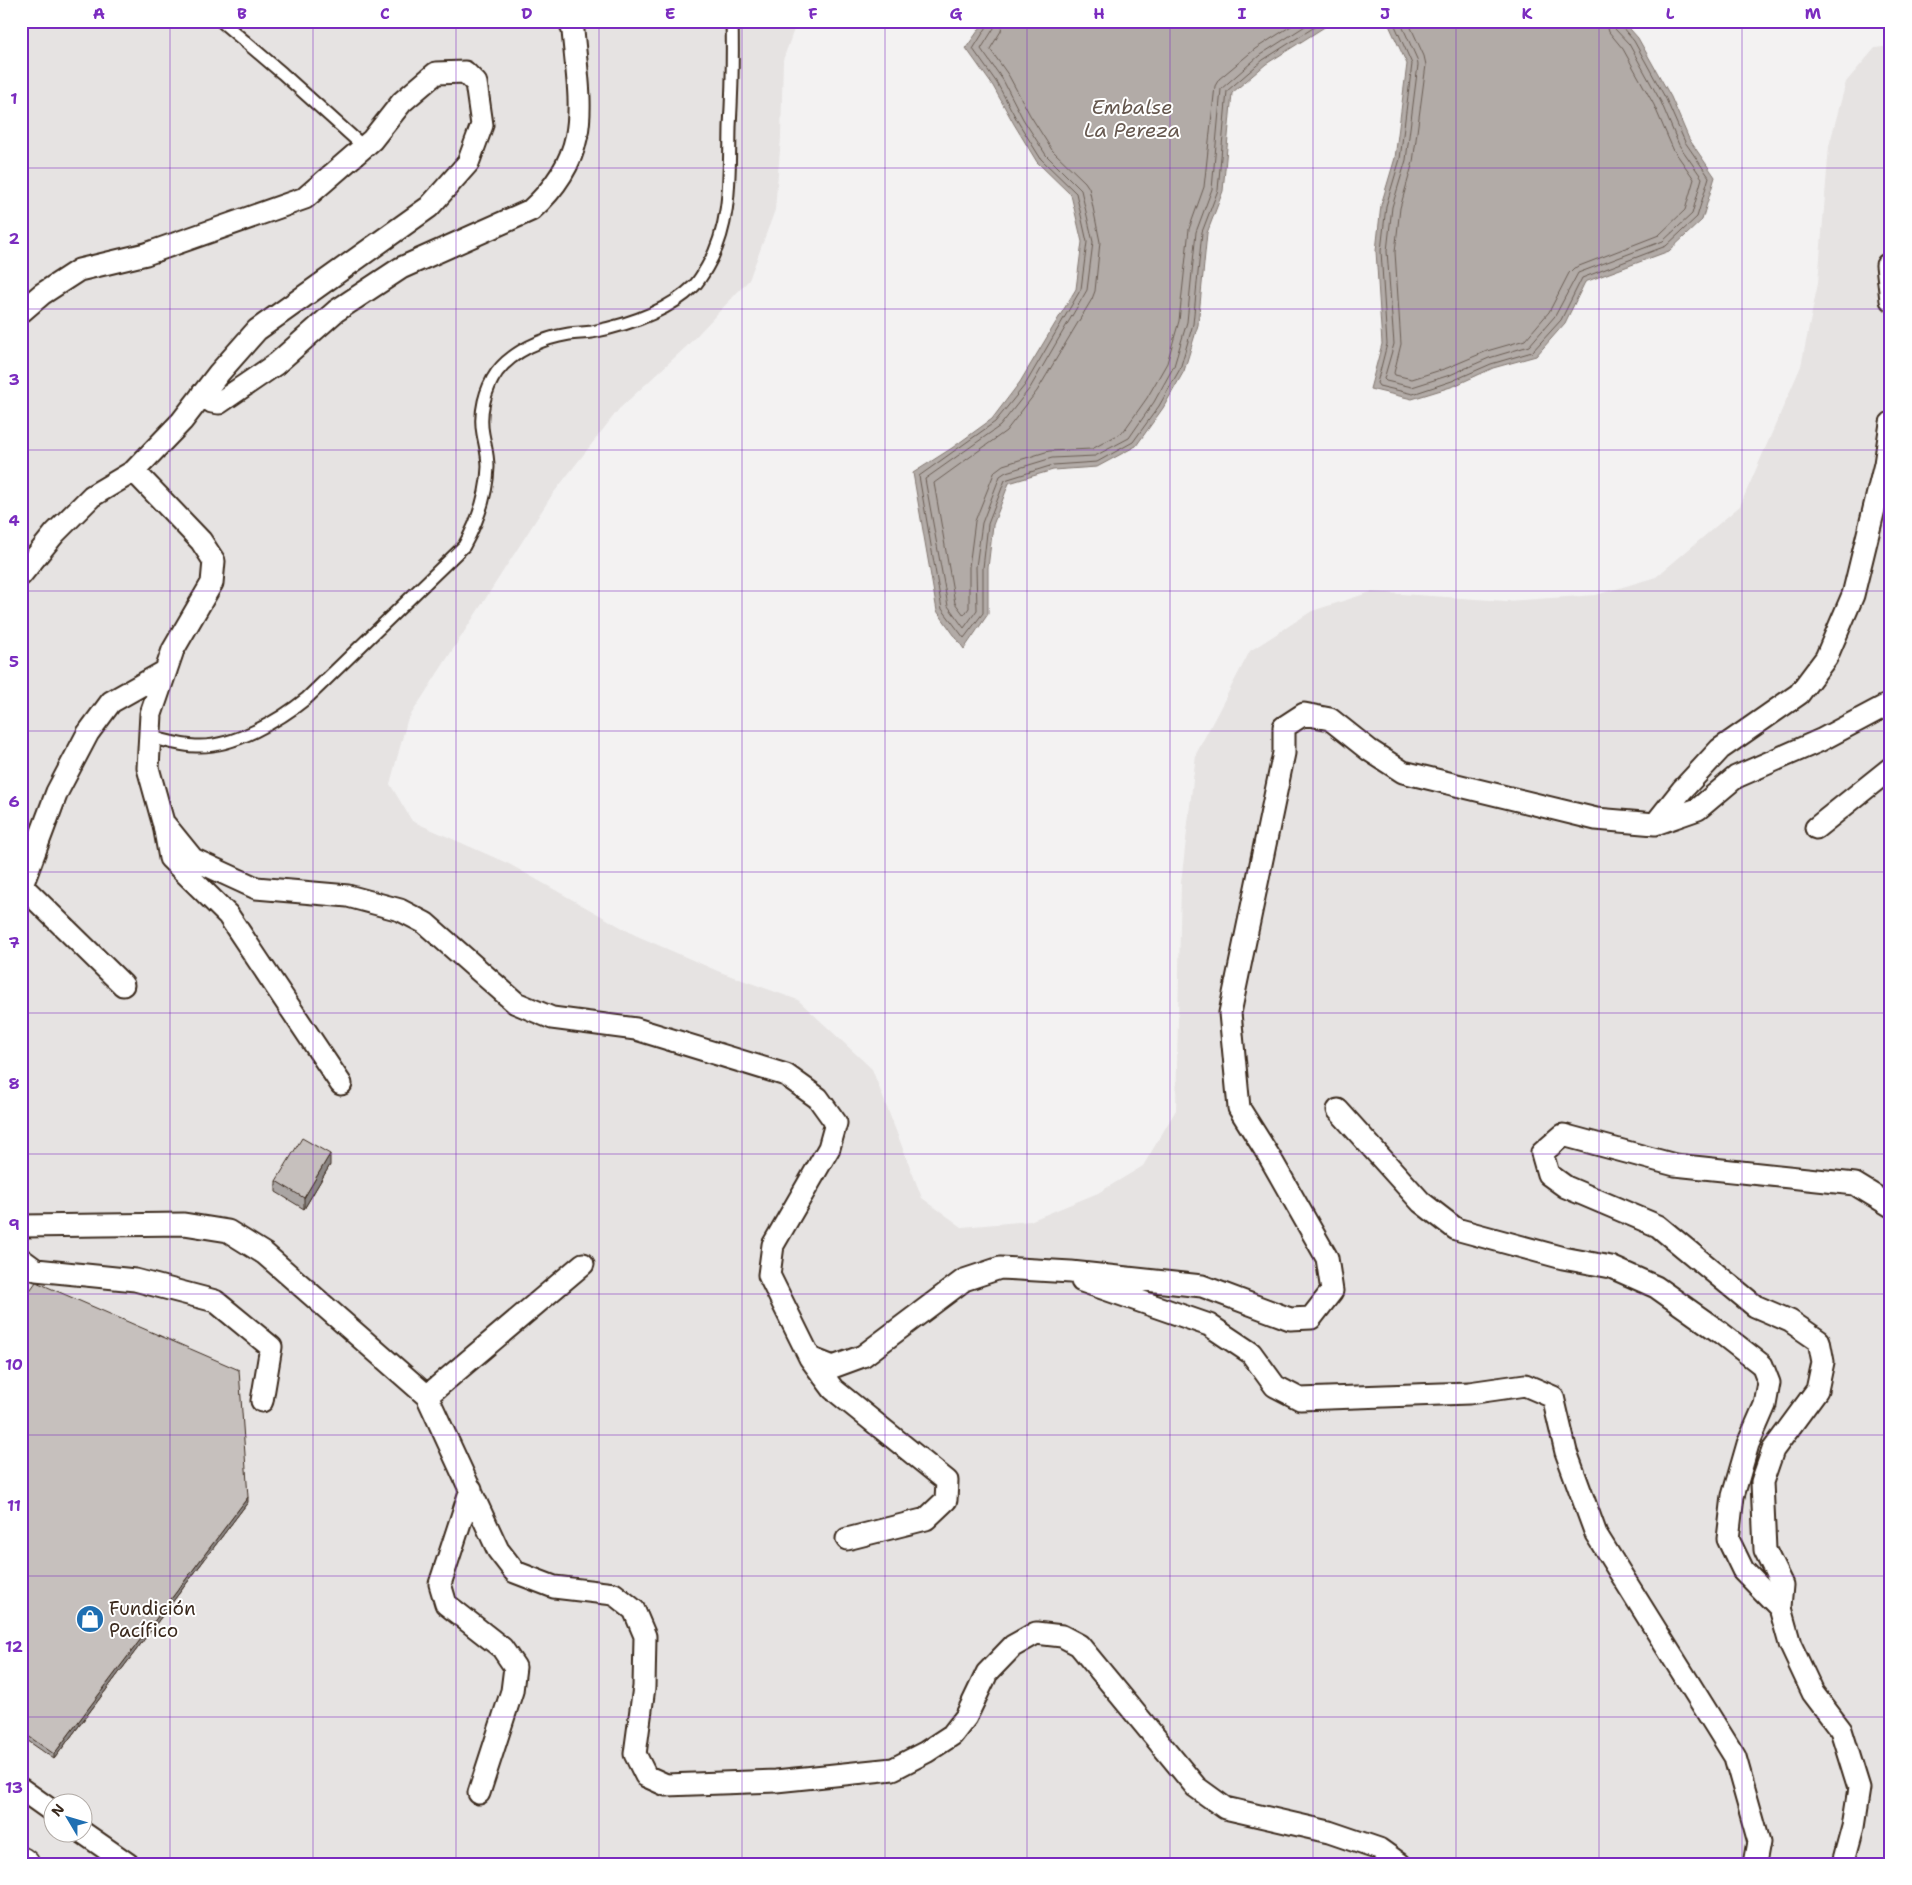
<svg xmlns="http://www.w3.org/2000/svg" width="1912" height="1885" viewBox="0 0 1912 1885" font-family="'Shantell Sans',sans-serif">
  <rect width="100%" height="100%" fill="#f3f2f2"/>
  <filter id="ink" filterUnits="userSpaceOnUse"><feTurbulence type="fractalNoise" baseFrequency=".02" numOctaves="2"/><feDisplacementMap in="SourceGraphic" scale="10" xChannelSelector="R" yChannelSelector="G"/><feConvolveMatrix kernelMatrix="1 2 1 2 8 2 1 2 1" color-interpolation-filters="sRGB"/></filter>
  <g filter="url(#ink)">
    <path fill="#e6e3e2" fill-rule="evenodd" d="M21,21H797L783,60L781,138L775,210L749,280L686,347L619,409L552,495L407,721L390,784L412,821L509,864L635,935L720,972L798,1000L872,1069L922,1198L962,1227L1030,1221L1098,1193L1143,1166L1176,1110L1181,883L1196,754L1250,651L1312,611L1371,592L1506,601L1596,595L1656,577L1740,506L1801,366L1818,283L1829,146L1846,82L1875,48L1891,46V1864H21ZM52,1802H82V1832H52Z"/>
    <path fill="#b2aba7" stroke="#827770" d="M985,21H1334L1266,64L1232,93L1223,191L1207,233L1198,325L1184,371L1163,408L1136,446L1097,467L1053,470L1009,483L993,525L988,568V614L964,649L937,611L913,473L952,448L992,419L1020,382L1076,289L1082,242L1071,195L1037,162L1014,124L993,86L966,48Z
      M1379,21H1623L1638,38L1671,97L1689,139L1715,177L1702,220L1669,251L1585,282L1565,323L1536,356L1493,368L1454,386L1412,399L1370,389L1382,344L1376,251L1381,205L1395,158L1407,64L1388,23Z"/>
    <g fill="none" stroke-linecap="round" stroke-linejoin="round">
      <path stroke="#6b5e55" stroke-width="1" d="M989,21L988,25L973,49L997,83L1018,122L1041,159L1076,193L1087,242L1081,289L1025,385L995,422L919,476L942,609L964,638L983,613V568L988,524L1005,480L1053,465L1097,462L1133,442L1159,406L1180,369L1193,324L1202,232L1218,190L1227,91L1263,60L1324,21
        M995,21L994,28L981,49L1003,80L1023,119L1046,155L1081,190L1093,242L1087,290L1030,388L1000,426L925,479L948,606L964,628L977,610L976,567L982,523L1000,476L1006,472L1052,458L1095,456L1129,438L1154,402L1174,366L1187,322L1196,232L1212,189L1221,89L1260,55L1313,21
        M1003,21L1001,31L990,49L1009,76L1030,115L1052,150L1085,182L1089,188L1100,242L1095,291L1092,299L1037,391L1006,431L934,483L955,603L964,615L969,608V567L975,521L995,471L1003,465L1049,451L1092,449L1123,432L1147,398L1167,363L1179,321L1189,229L1204,187L1215,86L1219,79L1255,49L1299,21
        M1393,21L1412,64L1400,159L1386,206L1381,251L1387,344L1377,383L1379,386L1413,394L1452,381L1491,364L1532,352L1561,320L1582,278L1666,246L1697,217L1709,177L1685,142L1666,99L1634,41L1621,26L1620,21
        M1400,21L1417,59L1418,65L1406,160L1392,207L1387,251L1394,344L1384,379L1386,381L1412,387L1450,375L1489,358L1529,346L1555,316L1578,273L1663,241L1692,214L1702,178L1679,145L1661,102L1629,44L1615,29L1614,21
        M1408,21L1424,56L1426,65L1413,162L1400,208L1395,252L1401,344L1394,373L1395,375L1412,379L1447,368L1487,351L1525,340L1549,312L1569,273L1574,268L1659,235L1685,210L1694,179L1673,149L1654,105L1623,49L1609,32L1606,21"/>
      <defs>
        <path id="service" d="M221,21L282,73L364,147
          M150,737C164,740 181,746 196,746C233,748 280,720 307,698L464,546C478,521 487,496 488,467C488,455 485,445 483,434C479,413 485,389 497,372C513,351 543,338 569,334C576,333 584,333 592,332C627,325 667,312 694,286C699,281 703,274 707,267C732,225 729,175 730,127C732,92 733,57 732,21"/>
        <path id="minor" d="M1887,265L1891,300
          M21,312L42,294L79,270L146,254L305,198L372,140L402,102L436,73L465,72L476,83L482,125L468,163L429,207L257,330L219,373L182,421L134,471L92,496L55,533L21,575
          M202,394L212,402L219,403L276,364L336,311L401,268L531,210C593,154 580,106 573,31L570,21
          M134,471L201,541L214,561L212,583L173,650L151,714L148,768L163,822L193,859L256,888L348,896L400,910L425,923L516,1003L552,1018L636,1029L786,1075L818,1098L836,1123L829,1148L773,1245L769,1275L810,1358L833,1367L863,1356L964,1280L1000,1268L1071,1272L1202,1286L1290,1319L1311,1318L1332,1291L1327,1258L1269,1156L1239,1108L1230,1013L1284,753V727L1304,714L1330,719L1369,750L1403,772L1596,819L1655,824L1698,809L1736,777L1821,740L1885,706L1891,708
          M1655,824L1682,790L1720,749L1799,694L1826,658L1853,595L1885,464L1891,423
          M164,825L170,858L228,915L341,1084
          M1816,828L1891,768
          M21,885L123,985
          M21,888L57,792L88,733L111,702L166,671
          M1338,1110L1421,1202L1456,1229L1563,1258L1611,1267L1656,1287L1721,1333L1762,1365L1769,1383L1765,1405L1748,1444L1733,1496L1728,1539L1743,1570L1780,1608L1790,1644L1813,1693L1841,1730L1859,1788L1853,1827L1843,1864
          M21,1226L184,1224L228,1231L265,1254L427,1396L498,1550L515,1572L554,1587L614,1594L634,1610L645,1636L644,1687L635,1754L646,1776L666,1785L776,1781L893,1769L926,1752L952,1735L966,1717L987,1673L1013,1646L1036,1633L1062,1636L1079,1645L1196,1787L1225,1808L1329,1832L1379,1849L1400,1864
          M21,1259L36,1270L135,1280L215,1301L271,1347L262,1401
          M1082,1281L1209,1325L1251,1353L1275,1386L1300,1399L1469,1393L1525,1385L1553,1397L1566,1452L1596,1534L1735,1757L1759,1842L1755,1864
          M810,1358L833,1389L947,1481L946,1500L926,1519L847,1539
          M427,1396L583,1264
          M471,1489L440,1584L446,1604L502,1648L515,1667L512,1691L479,1793
          M1780,1608L1782,1585L1765,1550L1762,1482L1773,1450L1817,1390L1823,1362L1819,1341L1790,1321L1755,1306L1658,1226L1566,1187L1548,1174L1542,1153L1563,1135L1675,1165L1855,1184L1891,1206
          M21,1789L52,1811
          M82,1832L128,1864"/>
        <path id="primary" d="M21,1861L25,1864"/>
      </defs>
      <use href="#service" stroke="#3b2a1e" stroke-width="15"/>
      <use href="#minor" stroke="#3b2a1e" stroke-width="25"/>
      <use href="#primary" stroke="#3b2a1e" stroke-width="31"/>
      <use href="#service" stroke="#fff" stroke-width="11"/>
      <use href="#minor" stroke="#fff" stroke-width="21"/>
      <use href="#primary" stroke="#fff" stroke-width="28"/>
    </g>
    <path fill="#aaa5a3" stroke="#3b2a1e" d="M330,1165L304,1209L276,1192V1181Z
      M21,1303L248,1502L54,1759L21,1736Z"/>
    <path fill="#8b8684" stroke="#3b2a1e" d="M330,1154V1165L304,1209V1198Z
      M248,1497V1502L54,1759V1754Z"/>
    <path fill="#c6c0bd" stroke="#3b2a1e" d="M302,1138L330,1154L304,1198L276,1181Z
      M36,1282L239,1370L248,1497L54,1754L21,1731V1303Z"/>
  </g>
  <path fill="none" stroke="#7b2cbf" stroke-width="1" stroke-opacity="0.55" d="M170,21V1864M313,21V1864M456,21V1864M599,21V1864M742,21V1864M885,21V1864M1027,21V1864M1170,21V1864M1313,21V1864M1456,21V1864M1599,21V1864M1742,21V1864M21,168H1891M21,309H1891M21,450H1891M21,591H1891M21,731H1891M21,872H1891M21,1013H1891M21,1154H1891M21,1294H1891M21,1435H1891M21,1576H1891M21,1717H1891"/>
  <defs>
    <symbol id="shop-disc" viewBox="-11 -11 22 22"><circle r="9.5" fill="#1f6fb2" stroke="#fff"/><path d="M-5-2.5h2.3a2.7 3.5 0 0 1 5.4 0H5L5.5 6h-11ZM-1.5-2.5h3a1.5 2.3 0 0 0-3 0Z" fill="#fff"/></symbol>
  </defs>
  <g fill-rule="evenodd">
    <use href="#shop-disc" x="74" y="1603" width="32" height="32"/>
  </g>
  <g text-anchor="middle" dominant-baseline="central" stroke-width="4" stroke-linejoin="round" paint-order="stroke">
    <g font-size="19" fill="#3b2a1e" stroke="#fff" text-anchor="start">
      <text x="109" y="1608">Fundición<tspan x="109" dy="22">Pacífico</tspan></text>
    </g>
    <g font-size="20" font-style="italic" fill="#65574e" stroke="#fff">
      <text x="1132" y="107">Embalse<tspan x="1132" dy="23">La Pereza</tspan></text>
    </g>
  </g>
  <rect width="1912" height="1885" fill="none" stroke="#fff" stroke-width="55"/>
  <g transform="translate(68 1818) rotate(308)"><circle r="24" fill="#ffffff" stroke="#b1aaa5"/>
  <path d="M0-4L9 19L0 12L-9 19Z" fill="#1f6fb2"/>
  <text y="-8" font-size="14" font-weight="bold" text-anchor="middle" fill="#3b2a1e">N</text>
  </g>
  <rect x="28" y="28" width="1856" height="1830" fill="none" stroke="#7b2cbf" stroke-width="2"/>
  <g font-size="16" text-anchor="middle" font-weight="bold" fill="#7b2cbf">
    <text x="99" y="19">A</text>
    <text x="242" y="19">B</text>
    <text x="385" y="19">C</text>
    <text x="527" y="19">D</text>
    <text x="670" y="19">E</text>
    <text x="813" y="19">F</text>
    <text x="956" y="19">G</text>
    <text x="1099" y="19">H</text>
    <text x="1242" y="19">I</text>
    <text x="1385" y="19">J</text>
    <text x="1527" y="19">K</text>
    <text x="1670" y="19">L</text>
    <text x="1813" y="19">M</text>
    <text x="14" y="104">1</text>
    <text x="14" y="244">2</text>
    <text x="14" y="385">3</text>
    <text x="14" y="526">4</text>
    <text x="14" y="667">5</text>
    <text x="14" y="807">6</text>
    <text x="14" y="948">7</text>
    <text x="14" y="1089">8</text>
    <text x="14" y="1230">9</text>
    <text x="14" y="1370">10</text>
    <text x="14" y="1511">11</text>
    <text x="14" y="1652">12</text>
    <text x="14" y="1793">13</text>
  </g>
</svg>
